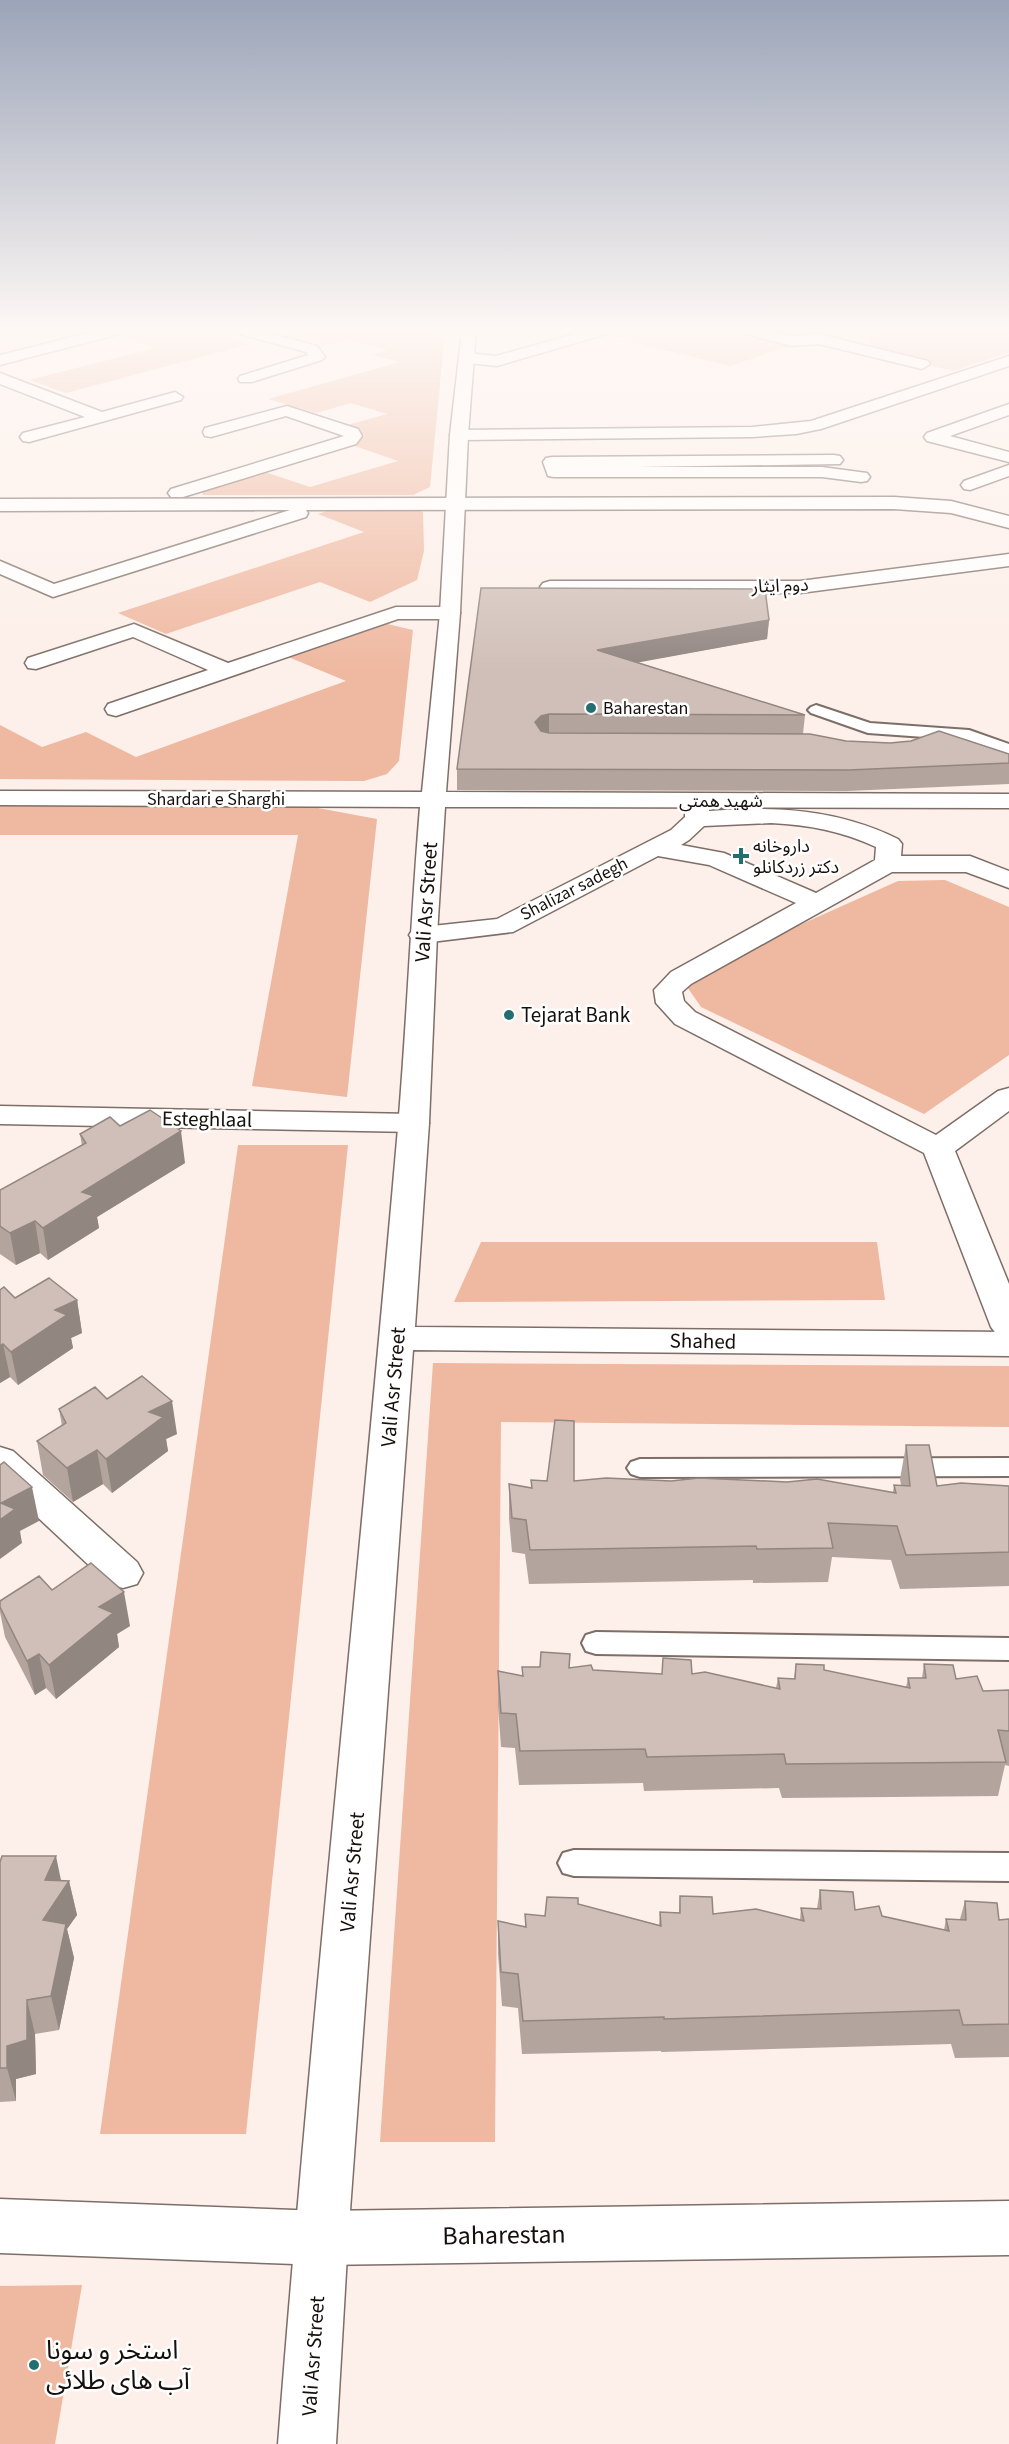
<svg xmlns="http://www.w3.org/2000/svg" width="1009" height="2444" viewBox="0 0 1009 2444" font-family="'Source Sans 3','Noto Sans Arabic',sans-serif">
  <rect width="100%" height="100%" fill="#fdefe9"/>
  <path fill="#efb8a0" d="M152,330H207L250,344L66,393L29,380L155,348L120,337Z
    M281,330H432L445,333L430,487L413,495H203L201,489L262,471L310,487L398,461L349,444L365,436L344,426L387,414L351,403L316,413L268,399L400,362L372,355L387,350L351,340L324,345Z
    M627,330H727L793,345L730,366L607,336Z
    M867,330H1009V352L954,371L872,352Z
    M342,506H403L423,512L424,551L417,580L370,602L320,582L166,634L118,613L364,532L318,514Z
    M383,623L413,630L399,761L387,774L364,781L0,779V725L42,747L86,732L136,757L346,681L286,656Z
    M0,804L307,806L377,819L347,1097L252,1086L298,835H0Z
    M945,880L1009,907V1055L924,1114L701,1007L681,978L898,881Z
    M238,1145H348L246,2134H100Z
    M481,1242H877L885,1300L454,1302Z
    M433,1363L1009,1366V1427L501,1422L495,2142H380Z
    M82,2285L55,2444H0V2286Z"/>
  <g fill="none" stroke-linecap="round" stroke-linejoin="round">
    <defs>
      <path id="lane" d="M816,705L870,723L969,730L1009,744V754L967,740L868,733L811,713L808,710L811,707Z
        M1009,1458V1476L640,1477L631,1474L627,1468L631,1462L640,1459Z
        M596,1632L1009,1638V1660L596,1654L586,1651L582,1643L586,1635Z
        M574,1850L1009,1853V1881L574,1876L563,1873L558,1863L563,1853Z"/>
      <path id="street" d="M100,330H125L123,333L0,365V355Z
        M234,330H258L317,346L325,357L322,360L252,382H240L238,379L240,376L308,355L306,352L236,333Z
        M589,330H612L610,333L497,366L467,363L459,358L467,353L496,356Z
        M740,330H765L792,336L819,334L928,361L930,364L922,369L819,344L792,346L742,333Z
        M1009,356V366L821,429L796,434L752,437L459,440L453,439L450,435L453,431L459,430L752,427L811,421Z
        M0,373L102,412L175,392L183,397L181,400L29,442L23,441L20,437L23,433L85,417L0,384Z
        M1009,404V415L950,436L1009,452V462L927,441L924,437L927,433Z
        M287,406L358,429L362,436L356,444L183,497H171L168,493L171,489L344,436L286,416L211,437L205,436L203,432L205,428Z
        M834,455L840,456L843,460L840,464L636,467H822L867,473L870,477L867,481L861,482L822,477H554L548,476L543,462L546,458L552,457Z
        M1009,465V476L970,490L964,489L961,485L964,481Z
        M894,497L951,501L1009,516V528L951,513L894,509L306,510L308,513L306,517L53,597L0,574V561L54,584L290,510L0,511V499Z
        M1009,554V566L800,593H550L543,591L540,587L543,583L550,581H800Z
        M396,607H450L457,609L460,613L457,617L450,619H398L116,716L108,714L105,709L108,704L208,670L133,637L36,669L28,668L25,663L28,658L134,624L228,663Z
        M697,795L706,797L709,802V811C776,806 837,809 898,839L902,844L901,856H970L1009,871V888L966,872H892L691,984L682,992L684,1001L695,1012L936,1135L998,1091L1009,1088V1111L955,1151L1009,1284V1339L997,1335L991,1327L924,1153L675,1024L656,1003L654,990L671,972L796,903L709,865L658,856L513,932L423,943L413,941L409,935L413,929L423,927L497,919L671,830L685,817V802L688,797ZM771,823C809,825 842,831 876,847L875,860L816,893L724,853L681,845L689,840L704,826Z
        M0,1106L414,1114L425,1116L429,1123L425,1130L414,1132L0,1124Z
        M0,1447L13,1451L137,1562L143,1573L137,1584L123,1588L109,1584L0,1482Z
        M0,2199L321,2211L1009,2201V2255L321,2265L0,2253Z"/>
      <path id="secondary" d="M462,330H476L468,435L460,613L446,792L1009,794V808L445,807L437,935L429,1123L415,1327L1009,1332V1356L413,1350L348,2238L336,2444H278C312,2005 360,1567 398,1128C407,1021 411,914 420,807L0,805V791L422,792L440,613L450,435Z"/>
    </defs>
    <use href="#lane" stroke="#7d6e67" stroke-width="4"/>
    <use href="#street" stroke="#7d6e67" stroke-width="3"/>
    <use href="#secondary" stroke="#7d6e67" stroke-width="3"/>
    <use href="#lane" fill="#fff" fill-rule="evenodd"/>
    <use href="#street" fill="#fff" fill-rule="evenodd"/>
    <use href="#secondary" fill="#fff" fill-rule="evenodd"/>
  </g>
  <path fill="#b3a49e" d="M481,588L769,620L767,639L637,662L805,715L803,734L846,741L1009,754V784L847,791L457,790V769Z
    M120,1126L185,1163L97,1217L99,1228L48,1260L40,1253L16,1265L0,1254V1190L82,1146L80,1134Z
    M0,1290L15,1298L77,1300L82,1333L71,1338L73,1348L18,1385L10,1377L0,1383Z
    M107,1399L177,1434L166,1439L168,1451L112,1493L103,1484L73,1502L43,1475L37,1441L62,1426L59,1409Z
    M906,1445L937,1486H1009V1586L900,1589L891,1560L832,1557L828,1582L753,1583V1580L529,1584L525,1554L512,1552L509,1518V1484L531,1488V1480L893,1492L894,1485H901L900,1479Z
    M52,1590L130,1626L117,1634L119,1647L56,1699L46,1688L35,1695L5,1637L0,1612V1601Z
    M796,1664L906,1687L908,1678H922L924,1664L956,1679L983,1691L1009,1690V1766L1005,1765L998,1796L782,1798L779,1788L644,1791L643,1783L519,1785L515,1748L501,1747L498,1705V1671L522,1676V1667L569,1668L593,1670L662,1674H692L776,1688L778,1678L794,1679Z
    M0,1862L62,1881H69L77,1915L67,1929L74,1958L59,2030L35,2034L36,2074L16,2079V2101L0,2102Z
    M820,1890L855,1910L944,1930L946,1919H960L965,1901L999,1920L1009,1919V2057L955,2058L951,2044L661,2052V2051L522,2054L518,2008L502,2006L498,1954V1921L525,1927V1914L545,1916L578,1904L659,1925L660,1912L679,1913L680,1896L713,1914L800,1920L801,1908H817Z"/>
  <path fill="#928681" d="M769,620L767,639L597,670V650Z
    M549,714V735L540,737L535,722L541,716Z
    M181,1131L185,1163L97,1217L99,1228L48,1260L43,1228L82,1192Z
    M35,1221L40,1253L16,1265L10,1233Z
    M77,1300L82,1333L71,1338L73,1348L18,1385L11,1352L55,1310Z
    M3,1344L10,1377L0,1383V1346Z
    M172,1401L177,1434L166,1439L168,1451L112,1493L106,1459L149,1412Z
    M97,1450L103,1484L73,1502L67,1468Z
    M32,1487L39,1521L20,1531L22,1543L0,1559V1520L1,1503Z
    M124,1592L130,1626L117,1634L119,1647L56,1699L49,1665L99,1607Z
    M39,1654L46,1688L35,1695L27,1661Z
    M56,1856L63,1890L69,1881L77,1915L67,1929L74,1958L59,2030L51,1996L43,1920L45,1880Z
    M27,2000L35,2034L36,2074L16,2079V2101L7,2068V2046Z"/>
  <path fill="#d0bfb8" stroke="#928681" stroke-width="1.5" d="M481,588L765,589L769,620L597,650L805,715L549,714L541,716L535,722L541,731L549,733L810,734L846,741L890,743L911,741L939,731L1009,754V763L849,770L457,769Z
    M150,1110L181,1131L82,1192L94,1196L43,1228L35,1221L10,1233L0,1226V1190L86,1143L80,1134L110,1117L120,1126Z
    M49,1278L77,1300L55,1310L67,1315L11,1352L3,1344L0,1346V1290L4,1287L15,1298Z
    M142,1376L172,1401L149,1412L163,1417L106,1459L97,1450L67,1468L37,1441L66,1423L59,1409L95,1387L107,1399Z
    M555,1420L574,1421V1481L606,1478L671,1481L699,1478L787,1482L817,1479L896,1493L894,1485L910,1486L906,1445H929L937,1486L961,1483L1009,1486V1552L906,1555L897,1526L828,1523L833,1548L757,1549L756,1546L530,1550L526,1520L512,1518L509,1484L532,1488L531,1480L547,1481Z
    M4,1462L32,1487L1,1503L15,1509L0,1520V1465Z
    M91,1563L124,1592L99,1607L113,1613L49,1665L39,1654L27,1661L0,1607V1601L39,1576L52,1590Z
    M541,1652L570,1654L569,1668L591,1665L593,1670L662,1674L663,1658L691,1660L692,1674L705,1672L780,1689L778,1678L795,1679L796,1664L824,1665V1670L910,1688L908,1678H926L924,1664L953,1665L956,1679L977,1676L983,1691L1009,1690V1731L998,1730L1006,1762L786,1764L784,1754L647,1757L645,1749L520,1751L516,1714L501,1713L498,1671L523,1676L522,1667H540Z
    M2,1856H56L45,1880L69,1881L43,1920L66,1924L51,1996L27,2000V2040L7,2046V2068H0V1862Z
    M820,1890L853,1892L855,1910L879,1906L882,1916L949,1931L946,1919L966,1920L965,1901L997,1903L999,1920L1009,1919V2024L963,2025L959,2010L664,2019V2017L523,2021L518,1974L501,1972L498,1921L526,1927L525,1914L545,1916L547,1897L578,1898V1904L661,1926L660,1912L680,1913V1896L712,1897L713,1914L756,1909L804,1921L801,1908L821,1909Z"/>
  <linearGradient id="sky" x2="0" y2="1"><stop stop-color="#9ba4b8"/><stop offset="0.49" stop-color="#fef8f5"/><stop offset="1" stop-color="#fef8f5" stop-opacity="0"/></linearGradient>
  <rect width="1009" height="672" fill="url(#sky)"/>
  <g fill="#236f6f" stroke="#fff" stroke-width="2">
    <circle cx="591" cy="708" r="6"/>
    <path d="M738 847h6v6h6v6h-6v6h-6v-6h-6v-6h6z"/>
    <circle cx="509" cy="1015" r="6"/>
    <circle cx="34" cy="2365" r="6"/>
  </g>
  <g text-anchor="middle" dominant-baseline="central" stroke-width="5" stroke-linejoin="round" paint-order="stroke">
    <g font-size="18" fill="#150f0d" stroke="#fff">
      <text transform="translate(780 586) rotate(-2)">دوم ایثار</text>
      <text x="216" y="799">Shardari e Sharghi</text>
      <text x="721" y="801">شهید همتی</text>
      <text transform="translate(574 889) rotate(-27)">Shalizar sadegh</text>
    </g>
    <g font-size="18" fill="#150f0d" stroke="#fff" text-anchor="start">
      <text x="603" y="708">Baharestan</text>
      <text x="753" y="846">داروخانه<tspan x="753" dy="21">دکتر زردکانلو</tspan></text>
    </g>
    <g font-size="21" fill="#150f0d" stroke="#fff">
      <text transform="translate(426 902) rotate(-86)">Vali Asr Street</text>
      <text transform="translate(207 1119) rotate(1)">Esteghlaal</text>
      <text transform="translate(703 1341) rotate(1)">Shahed</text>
      <text transform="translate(393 1387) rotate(-85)">Vali Asr Street</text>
      <text transform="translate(352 1872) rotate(-85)">Vali Asr Street</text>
      <text transform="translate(313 2356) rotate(-86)">Vali Asr Street</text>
    </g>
    <g font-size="21" fill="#150f0d" stroke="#fff" text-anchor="start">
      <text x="521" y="1015">Tejarat Bank</text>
    </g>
    <g font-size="26" fill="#150f0d" stroke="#fff">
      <text transform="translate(504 2235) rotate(-1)">Baharestan</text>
    </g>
    <g font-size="26" fill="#150f0d" stroke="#fff" text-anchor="start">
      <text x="46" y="2350">استخر و سونا<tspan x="46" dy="30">آب های طلائی</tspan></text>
    </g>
  </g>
</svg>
